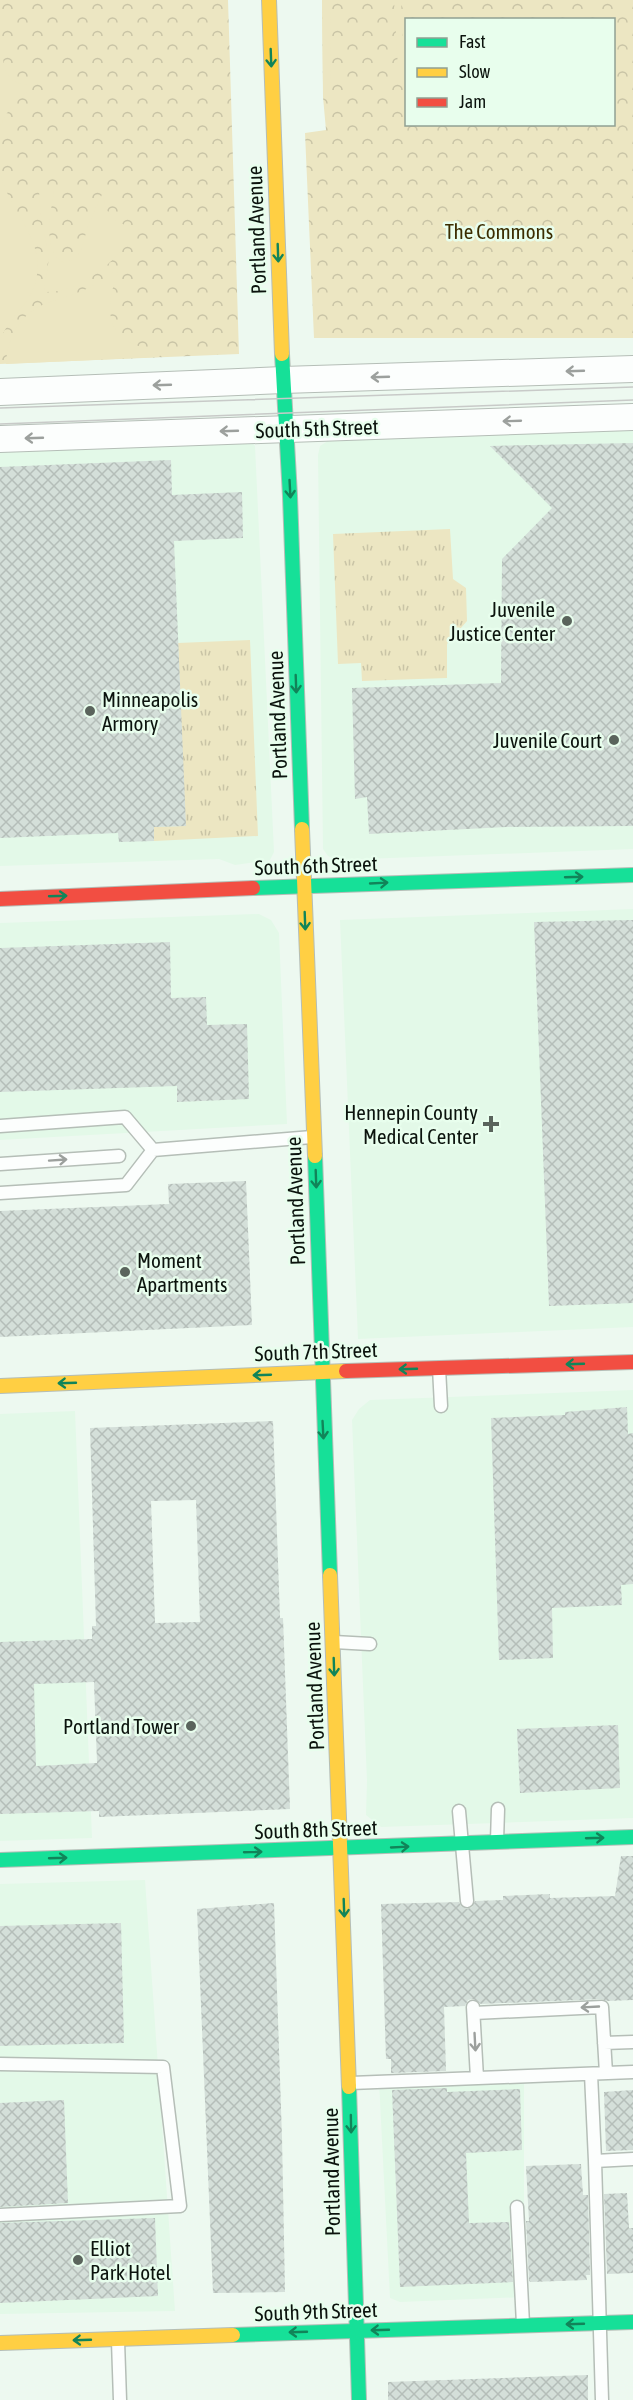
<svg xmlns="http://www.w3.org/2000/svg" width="633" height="2400" viewBox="0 0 633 2400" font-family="'Asap Condensed',sans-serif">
  <defs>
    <pattern id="grass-tufts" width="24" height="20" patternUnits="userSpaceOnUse" patternTransform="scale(1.5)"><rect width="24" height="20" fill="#ece6c2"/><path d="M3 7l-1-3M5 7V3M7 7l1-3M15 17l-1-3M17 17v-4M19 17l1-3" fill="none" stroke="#c9c4a6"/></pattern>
    <pattern id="park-crowns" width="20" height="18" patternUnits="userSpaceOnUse" patternTransform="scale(1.5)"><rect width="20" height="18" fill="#ece6c2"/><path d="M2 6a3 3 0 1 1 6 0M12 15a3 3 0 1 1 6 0" fill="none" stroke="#c9c4a6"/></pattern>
    <pattern id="building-cross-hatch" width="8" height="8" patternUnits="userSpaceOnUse" patternTransform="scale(1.5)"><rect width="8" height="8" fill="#d4dfd9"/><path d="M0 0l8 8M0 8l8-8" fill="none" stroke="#b5beb9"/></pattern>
  </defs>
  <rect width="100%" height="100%" fill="#edf9f0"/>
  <path fill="#e3f9e8" d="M633,421V849L337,860L328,856L323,849L318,455L320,446L334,437Z
    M251,441L255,446L274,852L270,860L235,865L219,859L0,866V449Z
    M633,909V1327L358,1339L340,920Z
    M259,914L271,920L279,933L287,1124L0,1140V923Z
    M633,1390V1818L381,1827L366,1815L367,1781L352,1420L359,1409L370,1400Z
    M75,1411L92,1838L0,1841V1414Z
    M145,1880L175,2311L0,2314V1884Z
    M524,2079V2297L400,2302L390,2298L379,2081Z"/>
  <path fill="url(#grass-tufts)" d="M450,529L453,579L466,588L467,621L447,644V678L362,681L361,663L338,664L333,534Z
    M250,640L258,836L154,841V827L185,826L178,643Z"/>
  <path fill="url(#park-crowns)" fill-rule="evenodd" d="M0,0H228L239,354L0,364Z
    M322,0H633V338H314L305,133L326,130L323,97ZM406,20H614V124H406Z"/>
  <path fill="#ece6c2" d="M322,0H330L331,84L323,85Z
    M394,0H401L404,66L398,68Z
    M0,51H3C2,74 12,89 37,83C21,96 7,108 0,127Z
    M0,172C9,214 50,241 34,287C26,308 8,318 0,341Z
    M105,188C99,212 118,229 141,226C120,256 86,292 46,292L44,290L49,258L41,216L39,191H54C51,211 41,254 65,263L76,258L82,248L88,225Z
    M120,267C101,314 106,345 163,351L159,357L6,364C7,341 18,317 40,306C52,300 67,298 80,292C94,286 108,277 120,267Z"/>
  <path fill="url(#building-cross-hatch)" fill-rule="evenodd" d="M633,443V826L506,827L369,834L367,797L355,799L352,688L501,683L502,559L552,508L490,446Z
    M171,460L172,495L242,492L243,538L174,541L186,826L154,827V841L119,842L118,833L0,838V467Z
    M633,920V1303L549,1306L534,922Z
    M170,942L171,998L206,997L207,1025L247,1024L249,1099L177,1102V1086L0,1092V948Z
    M246,1181L252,1325L0,1337V1211L169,1204L168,1184Z
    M627,1407L628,1434L633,1433V1584L621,1585L622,1605L552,1608L553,1658L499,1660L491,1418L565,1415V1412Z
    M273,1421L280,1618H283L290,1809L99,1817V1811L0,1814V1642L92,1639V1626H96L90,1428ZM196,1500L200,1622L155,1623L151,1501ZM94,1682L97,1763L36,1766L34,1684Z
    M618,1725L620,1788L520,1793L517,1729Z
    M621,1856H633V2000L607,2001L602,1999L481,2004L473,1999L468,2000L465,2006L444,2007L446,2071L391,2073V2059H386L381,1904L459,1902L461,1906L467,1909L472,1907L475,1901L503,1900V1896L550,1894V1898L615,1896Z
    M274,1903L282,2137L285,2292L213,2293L197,1909Z
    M121,1923L124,2043L0,2046V1926Z
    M447,2088V2092L520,2089L522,2150L466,2153L469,2223L509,2222L513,2282L400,2287L392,2090Z
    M633,2090V2150L606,2151L604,2092Z
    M64,2100L68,2203L0,2207V2103Z
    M581,2164L583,2195H588L590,2275H586L587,2280L531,2282L529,2281L526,2221H529L526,2166Z
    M627,2193L629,2228H633V2273L607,2274L604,2194Z
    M155,2218L158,2296L0,2303V2223Z
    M588,2375V2400H388V2382Z"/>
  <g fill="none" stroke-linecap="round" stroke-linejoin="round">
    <defs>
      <path id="lane" d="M0,1126L125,1117L153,1150L312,1137
        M0,1164L119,1156
        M0,1193L126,1185L153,1150
        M439,1368L441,1406
        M334,1642L370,1644
        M459,1811L467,1901
        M497,1841L498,1809
        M473,2007L477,2078
        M474,2013L602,2007L606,2073
        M604,2043L633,2042
        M0,2064L163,2067L180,2206L0,2215
        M591,2074L595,2161
        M351,2083L633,2072
        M517,2207L523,2324
        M118,2341L120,2400
        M602,2400L595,2161L633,2159"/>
      <path id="street" d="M0,392L283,380L633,369
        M0,439L633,417"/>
      <path id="fast" d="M282,354L290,496L302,829
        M253,888L633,875
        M315,1156L330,1575
        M0,1860L633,1837
        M349,2087L359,2400
        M233,2335L633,2322"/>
      <path id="slow" d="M269,0L282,354
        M302,829L315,1156
        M0,1386L346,1371
        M330,1575L349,2087
        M0,2343L233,2335"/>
      <path id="jam" d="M0,899L253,888
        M346,1371L633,1362"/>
    </defs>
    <use href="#lane" stroke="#b5beb7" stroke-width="15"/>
    <use href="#street" stroke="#b5beb7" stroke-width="28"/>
    <use href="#fast" stroke="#b5beb7" stroke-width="16"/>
    <use href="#slow" stroke="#b5beb7" stroke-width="16"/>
    <use href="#jam" stroke="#b5beb7" stroke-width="16"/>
    <use href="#lane" stroke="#fcfefd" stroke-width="12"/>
    <use href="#street" stroke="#fcfefd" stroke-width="26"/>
    <use href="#fast" stroke="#16e098" stroke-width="14"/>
    <use href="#slow" stroke="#ffcf43" stroke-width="14"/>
    <use href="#jam" stroke="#f24e42" stroke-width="14"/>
    <path stroke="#c8cac8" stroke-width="1.5" d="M0,408L633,387
      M0,424L633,400"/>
  </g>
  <defs><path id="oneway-shaft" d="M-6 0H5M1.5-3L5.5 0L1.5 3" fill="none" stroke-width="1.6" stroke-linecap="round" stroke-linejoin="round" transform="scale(1.5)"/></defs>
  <g stroke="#118459">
    <use href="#oneway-shaft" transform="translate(271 58) rotate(88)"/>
    <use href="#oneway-shaft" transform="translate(278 253) rotate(88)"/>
    <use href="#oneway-shaft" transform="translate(290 489) rotate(87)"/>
    <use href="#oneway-shaft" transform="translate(296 684) rotate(88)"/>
    <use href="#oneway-shaft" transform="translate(574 877) rotate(-2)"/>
    <use href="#oneway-shaft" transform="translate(379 883) rotate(-3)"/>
    <use href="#oneway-shaft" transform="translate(58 896) rotate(-2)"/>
    <use href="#oneway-shaft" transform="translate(305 921) rotate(88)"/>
    <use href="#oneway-shaft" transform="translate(316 1179) rotate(88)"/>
    <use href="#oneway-shaft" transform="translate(575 1364) rotate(178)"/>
    <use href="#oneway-shaft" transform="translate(408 1369) rotate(178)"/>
    <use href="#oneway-shaft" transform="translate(262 1375) rotate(178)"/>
    <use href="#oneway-shaft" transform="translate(67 1383) rotate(178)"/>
    <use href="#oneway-shaft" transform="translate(323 1430) rotate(87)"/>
    <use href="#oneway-shaft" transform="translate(334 1667) rotate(88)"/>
    <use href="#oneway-shaft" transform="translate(595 1838) rotate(-2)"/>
    <use href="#oneway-shaft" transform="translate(400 1847) rotate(-3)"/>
    <use href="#oneway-shaft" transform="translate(253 1852) rotate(-2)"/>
    <use href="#oneway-shaft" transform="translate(58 1858) rotate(-2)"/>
    <use href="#oneway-shaft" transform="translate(344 1908) rotate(88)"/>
    <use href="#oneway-shaft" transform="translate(351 2124) rotate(89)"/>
    <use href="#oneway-shaft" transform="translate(575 2324) rotate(178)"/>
    <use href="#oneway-shaft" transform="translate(380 2330) rotate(178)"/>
    <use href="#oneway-shaft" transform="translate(298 2332) rotate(178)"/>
    <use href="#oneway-shaft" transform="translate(82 2340) rotate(178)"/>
  </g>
  <g stroke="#9ca09d">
    <use href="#oneway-shaft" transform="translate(575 371) rotate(178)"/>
    <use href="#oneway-shaft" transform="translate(380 377) rotate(178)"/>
    <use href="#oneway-shaft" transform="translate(162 385) rotate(178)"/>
    <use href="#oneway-shaft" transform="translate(512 421) rotate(178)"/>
    <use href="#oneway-shaft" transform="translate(229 431) rotate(178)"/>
    <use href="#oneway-shaft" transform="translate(34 438) rotate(178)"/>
    <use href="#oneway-shaft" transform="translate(58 1160) rotate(-4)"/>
    <use href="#oneway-shaft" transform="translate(590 2007) rotate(177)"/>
    <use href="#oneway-shaft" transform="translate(475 2042) rotate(87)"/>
  </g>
  <g fill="#5a645c" stroke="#e8feed" stroke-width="2">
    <circle cx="567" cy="621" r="6"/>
    <circle cx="90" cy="711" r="6"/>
    <circle cx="614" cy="740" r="6"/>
    <path d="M488 1115h6v6h6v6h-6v6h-6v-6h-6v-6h6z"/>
    <circle cx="125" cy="1272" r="6"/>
    <circle cx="191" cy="1726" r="6"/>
    <circle cx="78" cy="2260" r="6"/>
  </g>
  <g text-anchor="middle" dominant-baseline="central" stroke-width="5" stroke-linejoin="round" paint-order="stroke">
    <g font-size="21" fill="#0b130d" stroke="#e8feed">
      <text transform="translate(256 230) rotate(-92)">Portland Avenue</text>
      <text transform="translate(317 428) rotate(-2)">South 5th Street</text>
      <text transform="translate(277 715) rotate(-92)">Portland Avenue</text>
      <text transform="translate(316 865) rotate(-2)">South 6th Street</text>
      <text transform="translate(295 1201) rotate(-92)">Portland Avenue</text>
      <text transform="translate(316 1351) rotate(-2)">South 7th Street</text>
      <text transform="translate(314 1686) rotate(-92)">Portland Avenue</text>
      <text transform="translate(316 1829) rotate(-2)">South 8th Street</text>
      <text transform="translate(331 2172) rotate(-91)">Portland Avenue</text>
      <text transform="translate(316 2311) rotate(-2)">South 9th Street</text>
    </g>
    <g font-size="21" fill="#3c2d00" stroke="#e8feed">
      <text x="499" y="231">The Commons</text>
    </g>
    <g font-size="21" fill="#0b130d" stroke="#e8feed" text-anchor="end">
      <text x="555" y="609">Juvenile<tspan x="555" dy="24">Justice Center</tspan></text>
      <text x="102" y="699" text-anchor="start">Minneapolis<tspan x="102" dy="24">Armory</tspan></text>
      <text x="602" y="740">Juvenile Court</text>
      <text x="478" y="1112">Hennepin County<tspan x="478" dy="24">Medical Center</tspan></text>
      <text x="137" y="1260" text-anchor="start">Moment<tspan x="137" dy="24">Apartments</tspan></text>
      <text x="179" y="1726">Portland Tower</text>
      <text x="90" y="2248" text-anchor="start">Elliot<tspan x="90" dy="24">Park Hotel</tspan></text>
    </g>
  </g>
  <rect x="405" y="18" width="210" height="108" fill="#e8feed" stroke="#90a093" stroke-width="1.5"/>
  <rect x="417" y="38" width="30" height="9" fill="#16e098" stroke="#90a093" stroke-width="1.5"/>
  <text x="459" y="48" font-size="18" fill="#0b130d">Fast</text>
  <rect x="417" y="68" width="30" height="9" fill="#ffcf43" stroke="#90a093" stroke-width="1.5"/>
  <text x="459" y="78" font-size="18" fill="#0b130d">Slow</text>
  <rect x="417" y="98" width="30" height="9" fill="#f24e42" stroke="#90a093" stroke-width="1.5"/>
  <text x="459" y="108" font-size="18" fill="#0b130d">Jam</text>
</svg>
